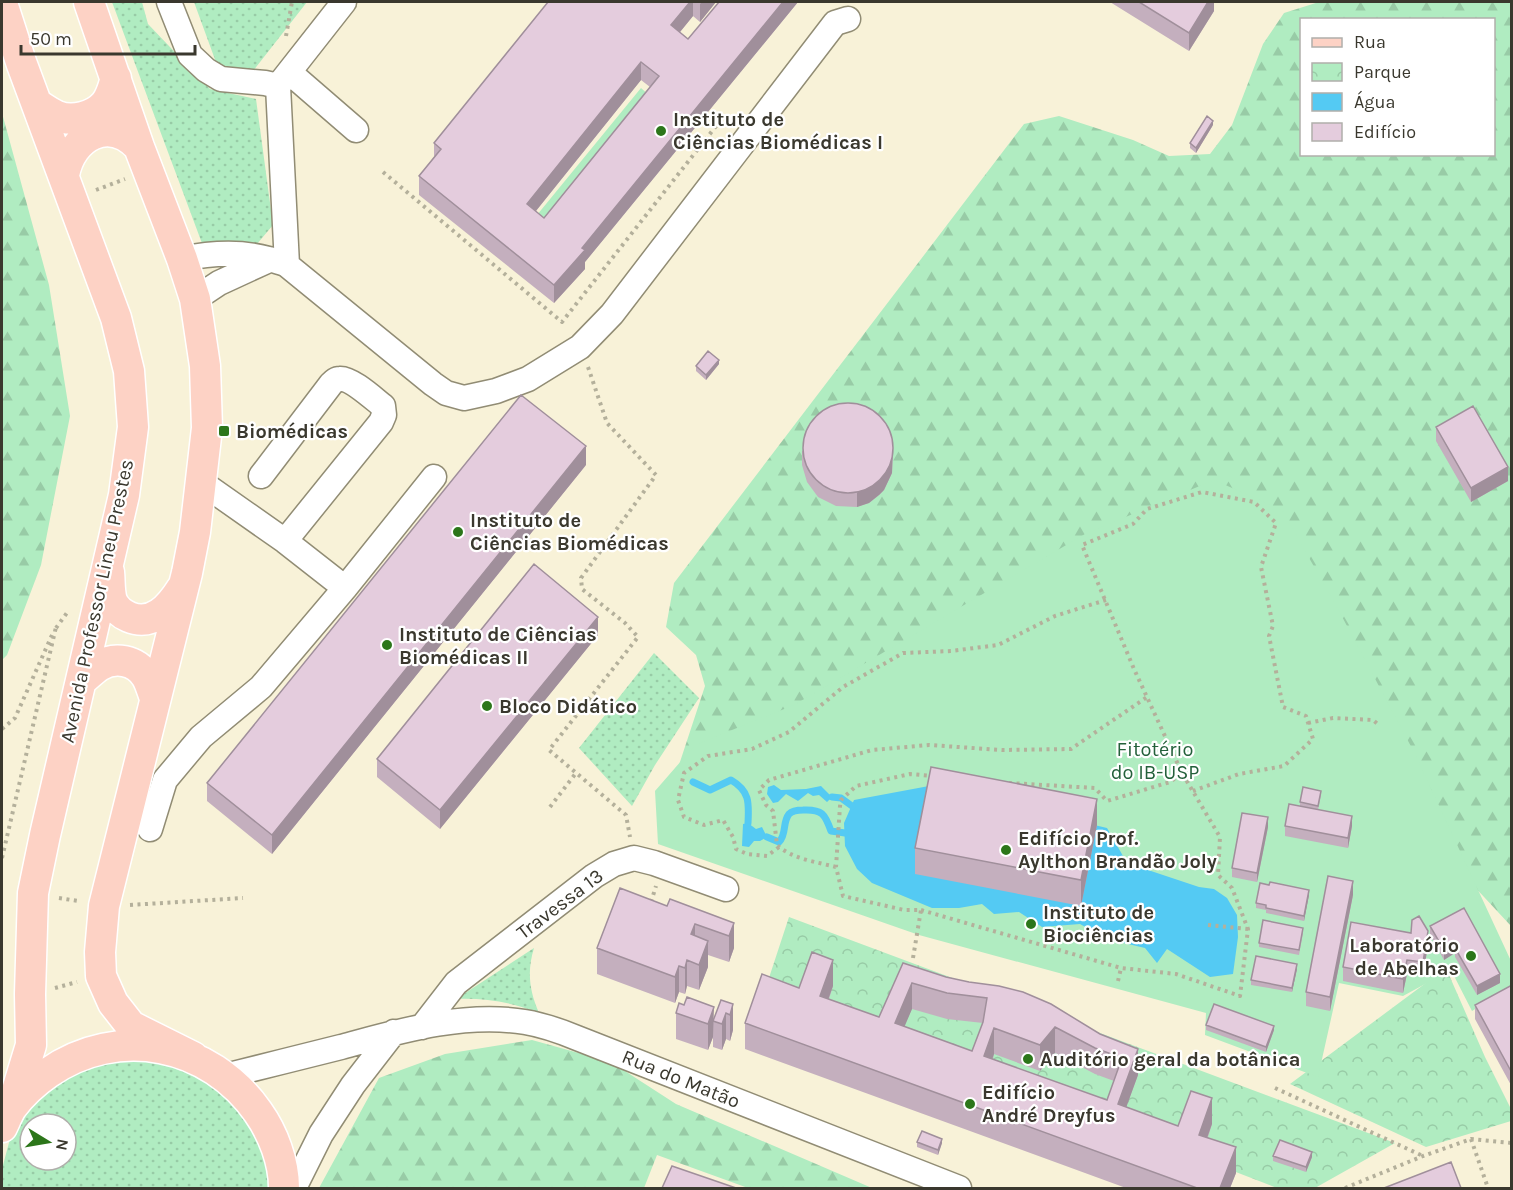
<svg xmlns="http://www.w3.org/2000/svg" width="1513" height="1190" viewBox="0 0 1513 1190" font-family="Karla,sans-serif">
  <defs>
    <pattern id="grass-dots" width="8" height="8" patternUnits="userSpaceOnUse" patternTransform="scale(1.5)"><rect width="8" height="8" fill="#b0ecc1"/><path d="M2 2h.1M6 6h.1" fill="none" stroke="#98cba6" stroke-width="1.8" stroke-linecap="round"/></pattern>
    <pattern id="forest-firs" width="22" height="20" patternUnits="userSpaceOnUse" patternTransform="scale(1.5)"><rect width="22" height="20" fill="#b0ecc1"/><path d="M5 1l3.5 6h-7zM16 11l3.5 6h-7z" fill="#98cba6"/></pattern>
    <pattern id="park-crowns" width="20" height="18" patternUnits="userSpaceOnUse" patternTransform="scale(1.5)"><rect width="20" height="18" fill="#b0ecc1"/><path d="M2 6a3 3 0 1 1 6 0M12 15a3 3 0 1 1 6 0" fill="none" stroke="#98cba6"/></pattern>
  </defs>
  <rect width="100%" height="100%" fill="#f8f2d8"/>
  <path fill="url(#grass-dots)" fill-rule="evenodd" d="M112,2H142L148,24L210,89L256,99L273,225L257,244L203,246Z
    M194,2H307L253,71L217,65Z
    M654,653L699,698L655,765L632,806L579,748Z
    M534,948C527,971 529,990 539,1013C511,1002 486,998 456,999Z
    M152,1058L193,1069L228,1094L254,1127L268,1168V1188H2V1169L11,1135L35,1099L69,1073L109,1059ZM30,1124H66V1160H30Z"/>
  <path fill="url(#forest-firs)" fill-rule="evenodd" d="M1319,2H1511V926L1431,840L677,771L705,686L696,655L666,627L674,583L1024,124L1059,116L1133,140L1169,156L1210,154L1232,125L1263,44L1284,13ZM1302,20H1494V154H1302Z
    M2,113L49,285L70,416L41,565L7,655L2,660Z
    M532,1040L611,1062L676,1104L872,1188H748L657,1155L644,1188H319L379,1078L445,1054Z"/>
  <path fill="url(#park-crowns)" d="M789,917L1395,1143L1315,1188H1277L765,990Z
    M1446,968L1485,1057L1511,1109V1121L1426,1147L1290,1084Z"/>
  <path fill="#b0ecc1" d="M641,88L651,97L548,224L537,215Z
    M1214,480L1282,510L1338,609L1415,754L1511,961V987L1472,1011L1451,970L1403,996L1339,983L1318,1077L1205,1035L1206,1013L919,935L658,844L655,791L695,745L794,705L1085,534Z"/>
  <path fill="#54caf3" d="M774,785L781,790L806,789L821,786L832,797L827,802L819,795L813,796L808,793L798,801L786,794L778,802L773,803L767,794L768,787Z
    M929,786L1107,828L1127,863L1199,887L1214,889L1227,898L1237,915L1238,937L1233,974L1210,977L1167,949L1157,963L1145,948L1107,939L1080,924L1042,927L1019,912L994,914L982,904L959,908H932L872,883L857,869L845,846L844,823L854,800Z
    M748,823L756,829L762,827L767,837L760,841H754L749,847L742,846L743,824Z"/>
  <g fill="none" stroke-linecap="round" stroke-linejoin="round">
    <path stroke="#54caf3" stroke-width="7" d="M693,782L710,790L731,780C750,791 749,803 748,823
      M832,797L841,798L852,806
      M767,837L779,842C787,834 782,823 789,814C792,811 798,810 803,810C822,809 825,814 831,831L845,833"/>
    <defs>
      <path id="minor" d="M169,2L190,55L206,70L221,79L265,83L278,86
        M289,72L356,130
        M182,259C211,253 240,251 269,259C275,261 281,262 287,265L433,384L446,393L464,398L496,391L528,379L580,347L612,314L835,23L848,19
        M287,265L278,86L344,2
        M195,299L219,283L269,260
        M261,476L331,384C334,381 336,379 340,379C351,378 374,399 383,406L384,415L381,422L285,541
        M201,482L285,541L345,588
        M150,829L165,780L201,737L261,687L345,588L434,477
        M422,1027L456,983L594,876L614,864L634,858L654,863L726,889
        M225,1076C264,1066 302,1057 341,1047C400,1031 463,1012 525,1022C543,1025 560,1031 577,1038L959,1188
        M294,1188L321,1134L353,1085L394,1032"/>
      <path id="major" d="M89,2L139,147L182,259L195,299L205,366L207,428L195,532L187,573L104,906L100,952L101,976L113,1003L131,1026L193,1057
        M2,3L21,62L116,318L129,371L133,427L124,495L45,835L33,893L30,994L31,1045L12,1107
        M37,104C43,108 50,113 57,116C72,122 94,117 105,104C111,97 113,88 116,78
        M64,175C71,136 109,115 139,147
        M109,572C110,581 109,592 112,601C115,608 122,614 129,617C153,627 170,607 182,588
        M81,681C87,676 93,670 99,666C115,656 136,660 146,676C150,682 152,691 155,698
        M2,1127C5,1121 8,1113 12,1107C22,1094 35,1082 48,1073C118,1024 210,1043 258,1112C273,1133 284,1162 284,1188"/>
    </defs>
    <use href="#minor" stroke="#918c74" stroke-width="27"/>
    <use href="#major" stroke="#fff" stroke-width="33"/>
    <path stroke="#b4b09b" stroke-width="4" stroke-dasharray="3 4.5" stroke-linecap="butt" d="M286,36L292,2
      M383,172L562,322L724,116L732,122
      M96,190L125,179
      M588,367L607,423L656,475L581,578L582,589L625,623L638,637L549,750L626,815L630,837
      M56,628L69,610
      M1308,723L1333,718L1373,720L1380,726
      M2,729L15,718L52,635
      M1009,783L1095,788L1107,801L1170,782L1182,773
      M550,807L576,773
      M779,847L767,856L747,854L736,849L733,837L723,820L704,825L684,817L678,800L684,773L708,756L752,749L789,732L843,687L903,653L951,651L998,645L1055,616L1106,600
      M2,858L56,627
      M836,867C817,862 792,859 777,845L773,811L766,805L759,790L769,780L872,750L929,745L1002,750L1071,749L1147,697
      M59,898L78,901
      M651,902L656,886
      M130,905L243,898
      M921,910L1121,968L1176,974L1240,996L1248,929L1232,888L1218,875L1220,837L1182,773L1134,669L1082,545L1133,524L1147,509L1202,492L1254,502L1276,523L1261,567L1273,626L1269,636L1283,707L1306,716L1313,739L1284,766L1239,774L1193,791
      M1208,925L1248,929
      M913,958L921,910H904L843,896L836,867L840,806L841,800L856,786L910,774L932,776
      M1118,981L1121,968
      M55,988L77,982
      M1275,1088L1423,1156
      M1471,1139L1488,1188
      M1345,1188L1423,1156L1471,1139L1512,1143"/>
    <use href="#minor" stroke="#fff" stroke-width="24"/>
    <use href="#major" stroke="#fdd2c5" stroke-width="30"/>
  </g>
  <path fill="#c4afbe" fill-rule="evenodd" d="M548,2H798L585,262V269L554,303L419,195V176L434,157V143ZM716,2L718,3L688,39L680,32L693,16L700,22ZM641,80L650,87L544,218L536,211Z
    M1110,2H1214V11L1189,51Z
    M1213,125L1196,153L1190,148V143Z
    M719,364L706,380L696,371V366Z
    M1436,427L1508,481L1471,502L1436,441Z
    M802,451L893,455L892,473L884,490L879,495L869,503L857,507L836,506L818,497L807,482L802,465Z
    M586,465L272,854L207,801V783Z
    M598,635L440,829L377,777V759Z
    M1321,795L1318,810L1352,826L1348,848L1285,836V826L1300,806V802Z
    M1097,825L1081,906L915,874V848Z
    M1268,827L1257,882L1232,877V868Z
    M1309,895L1304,921L1266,913V910L1256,908V903Z
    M1353,895L1330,1011L1306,1006V992Z
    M667,906L734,923V948L729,962L708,955V967L699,990L687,986L685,994L679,992L675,1003L597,974V948Z
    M1464,908L1500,983L1477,995L1455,957V953L1444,960L1430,935V926Z
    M1303,933L1299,955L1259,947V943Z
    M1428,945L1423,976L1407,974L1403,993L1343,981V967Z
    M903,963L1100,1034L1138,1075L1126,1107L1178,1126L1212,1124L1208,1137L1236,1173L1230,1188H1126L745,1049V1023L799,988L833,986L829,999L879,1017ZM912,1009L947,1019L983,1023L972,1051L904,1026ZM1055,1053L1095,1074L1114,1081L1107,1100L993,1059L994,1054L1040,1071Z
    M1297,969L1292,992L1251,985V980Z
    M1512,985V1087L1475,1019V1005Z
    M733,1004V1030L730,1041L726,1039L722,1050L713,1047V1037L708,1050L676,1039V1013L714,1018Z
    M1206,1025L1274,1030L1266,1052L1206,1030Z
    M917,1142L942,1143L938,1155L917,1147Z
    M1273,1156L1312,1157L1306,1172L1273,1161Z"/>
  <path fill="#a08f9b" d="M690,2H693V16L671,43V25Z
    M702,2H716L700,22V4Z
    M783,2H798L585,262V269L554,303V285L582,248Z
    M1208,2H1214V11L1189,51V33Z
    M641,62V80L527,222V204Z
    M1213,121V125L1196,153V148Z
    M719,360V364L706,380V375Z
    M893,441L892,473L884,490L879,495L869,503L857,507V493Z
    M586,446V465L272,854V835Z
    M1508,467V481L1471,502V488Z
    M598,617V635L440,829V810Z
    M1097,799V825L1081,906V880Z
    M1352,816V826L1348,848V838Z
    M1268,817V827L1257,882V873Z
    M1353,881V895L1330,1011V997Z
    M1309,890V895L1304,921V916Z
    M734,923V948L729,962V936Z
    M695,924V950L691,934Z
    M1428,931V945L1423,976V962Z
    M708,941V967L699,990V965Z
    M1457,943V951L1455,948V953L1444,960V950Z
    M687,960V986L685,994V968Z
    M833,960V986L820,1022V996Z
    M1407,960V974L1403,993V979Z
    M1297,964V969L1292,992V988Z
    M679,966V992L675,1003V977Z
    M1500,974V983L1477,995V986Z
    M912,983V1009L895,1049V1023Z
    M733,1004V1030L730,1041V1015Z
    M714,1007L713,1037L708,1050V1024Z
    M726,1013V1039L722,1050V1024Z
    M1274,1026V1030L1266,1052V1047Z
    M1055,1027V1053L1040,1071V1045Z
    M994,1028V1054L984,1082V1056Z
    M1138,1049V1075L1118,1130V1104Z
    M1212,1098V1124L1199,1160V1135Z
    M942,1139V1143L938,1155V1150Z
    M1236,1147V1173L1230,1188H1220Z
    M1312,1152V1157L1306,1172V1167Z"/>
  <path fill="#e4ccdd" stroke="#a08f9b" stroke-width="1.5" fill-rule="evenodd" d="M548,2H690L671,25L688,39L719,2H783L582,248L585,250L554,285L419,176L441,149L434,143ZM641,62L659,76L544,218L527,204Z
    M1139,2H1208L1189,33Z
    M1207,116L1213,121L1196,148L1190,143Z
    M708,351L719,360L706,375L696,366Z
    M521,395L586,446L272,835L207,783Z
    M803 448a45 45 0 1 1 90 0a45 45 0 1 1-90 0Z
    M1473,406L1508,467L1471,488L1436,427Z
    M534,564L598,617L440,810L377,759Z
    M931,767L1097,799L1081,880L915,848Z
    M1303,787L1321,791L1318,806L1300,802Z
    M1289,804L1352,816L1348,838L1285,826Z
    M1242,813L1268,817L1257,873L1232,868Z
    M1328,876L1353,881L1330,997L1306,992Z
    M1270,882L1309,890L1304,916L1266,908V905L1256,903L1260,883L1269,885Z
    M620,888L667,906L670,899L734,923L729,936L695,924L691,934L708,941L699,965L687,960L685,968L679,966L675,977L597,948Z
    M1464,908L1500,974L1477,986L1455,948L1459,946L1457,943L1444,950L1430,926Z
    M1419,916L1428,931L1423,962L1407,960L1403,979L1343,967L1351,922L1411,933L1412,920Z
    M1263,920L1303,928L1299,950L1259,943Z
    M812,952L833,960L820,996L879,1017L903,963L946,977L969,982L999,986L1023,992L1051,1004L1100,1034L1138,1049L1118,1104L1178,1126L1191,1091L1212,1098L1199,1135L1236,1147L1220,1188H1197L745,1023L762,974L799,988ZM912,983L947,993L987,998L983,1022L972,1051L895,1023ZM1055,1027L1095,1048L1122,1058L1107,1100L984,1056L994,1028L1040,1045Z
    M1256,956L1297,964L1292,988L1251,980Z
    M1512,985V1073L1475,1005Z
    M687,997L714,1007L708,1024L676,1013L679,1003L684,1005Z
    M721,1000L733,1004L730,1015L726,1013L722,1024L713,1021Z
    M1214,1004L1274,1026L1266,1047L1206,1025Z
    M922,1131L942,1139L938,1150L917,1142Z
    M1280,1140L1312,1152L1306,1167L1273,1156Z
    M1451,1162L1461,1188H1384Z
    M672,1166L736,1188H662Z"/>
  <g fill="#2c761a" stroke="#fff" stroke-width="2">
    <circle cx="661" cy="131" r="6"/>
    <rect x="218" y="425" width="12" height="12" rx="3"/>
    <circle cx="458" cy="532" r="6"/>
    <circle cx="387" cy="645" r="6"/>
    <circle cx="487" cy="706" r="6"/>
    <circle cx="1006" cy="850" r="6"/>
    <circle cx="1031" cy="924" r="6"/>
    <circle cx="1471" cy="956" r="6"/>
    <circle cx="1028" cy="1059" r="6"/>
    <circle cx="970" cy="1104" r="6"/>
  </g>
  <g text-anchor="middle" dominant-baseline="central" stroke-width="4.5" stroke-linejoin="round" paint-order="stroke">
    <g font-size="20" font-weight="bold" fill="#3a382e" stroke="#fff" text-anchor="start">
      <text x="673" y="119">Instituto de<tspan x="673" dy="23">Ciências Biomédicas I</tspan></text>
      <text x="236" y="431">Biomédicas</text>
      <text x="470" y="520">Instituto de<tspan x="470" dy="23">Ciências Biomédicas</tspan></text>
      <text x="399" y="634">Instituto de Ciências<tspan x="399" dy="23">Biomédicas II</tspan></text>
      <text x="499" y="706">Bloco Didático</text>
      <text x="1018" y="838">Edifício Prof.<tspan x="1018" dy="23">Aylthon Brandão Joly</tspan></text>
      <text x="1043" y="912">Instituto de<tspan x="1043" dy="23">Biociências</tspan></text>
      <text x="1459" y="945" text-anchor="end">Laboratório<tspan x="1459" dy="23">de Abelhas</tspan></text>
      <text x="1040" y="1059">Auditório geral da botânica</text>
      <text x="982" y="1092">Edifício<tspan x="982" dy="23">André Dreyfus</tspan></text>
    </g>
    <g font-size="20" fill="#3a382e" stroke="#fff">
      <text transform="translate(97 601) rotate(-78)">Avenida Professor Lineu Prestes</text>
      <text transform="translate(560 904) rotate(-37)">Travessa 13</text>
      <text transform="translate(681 1079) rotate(22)">Rua do Matão</text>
    </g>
    <g font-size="20" fill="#24613b" stroke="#fff">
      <text x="1155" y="749">Fitotério<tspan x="1155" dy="23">do IB-USP</tspan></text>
    </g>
  </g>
  <rect width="1513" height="1190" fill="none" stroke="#3a382e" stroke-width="6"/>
  <rect x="1300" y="18" width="195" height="138" fill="#ffffff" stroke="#b0afab" stroke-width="1.5"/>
  <rect x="1312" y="38" width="30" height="9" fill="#fdd2c5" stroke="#b0afab" stroke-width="1.5"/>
  <text x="1354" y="48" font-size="18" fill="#3a382e">Rua</text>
  <rect x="1312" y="63" width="30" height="18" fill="url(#park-crowns)" stroke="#b0afab" stroke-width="1.5"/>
  <text x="1354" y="78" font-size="18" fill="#3a382e">Parque</text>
  <rect x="1312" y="93" width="30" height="18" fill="#54caf3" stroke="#b0afab" stroke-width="1.5"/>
  <text x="1354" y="108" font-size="18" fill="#3a382e">Água</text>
  <rect x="1312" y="123" width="30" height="18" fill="#e4ccdd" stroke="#b0afab" stroke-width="1.5"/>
  <text x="1354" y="138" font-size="18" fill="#3a382e">Edifício</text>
  <g transform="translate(48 1142) rotate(101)"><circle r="28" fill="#ffffff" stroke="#b0afab" stroke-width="1.5"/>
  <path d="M0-4.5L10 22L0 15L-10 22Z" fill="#2c761a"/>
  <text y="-9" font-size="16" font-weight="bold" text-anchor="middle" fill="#3a382e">N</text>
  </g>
  <path d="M21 45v9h174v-9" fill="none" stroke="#3a382e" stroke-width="3"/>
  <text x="30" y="45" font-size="18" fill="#3a382e" stroke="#ffffff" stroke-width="4.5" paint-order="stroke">50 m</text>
</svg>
